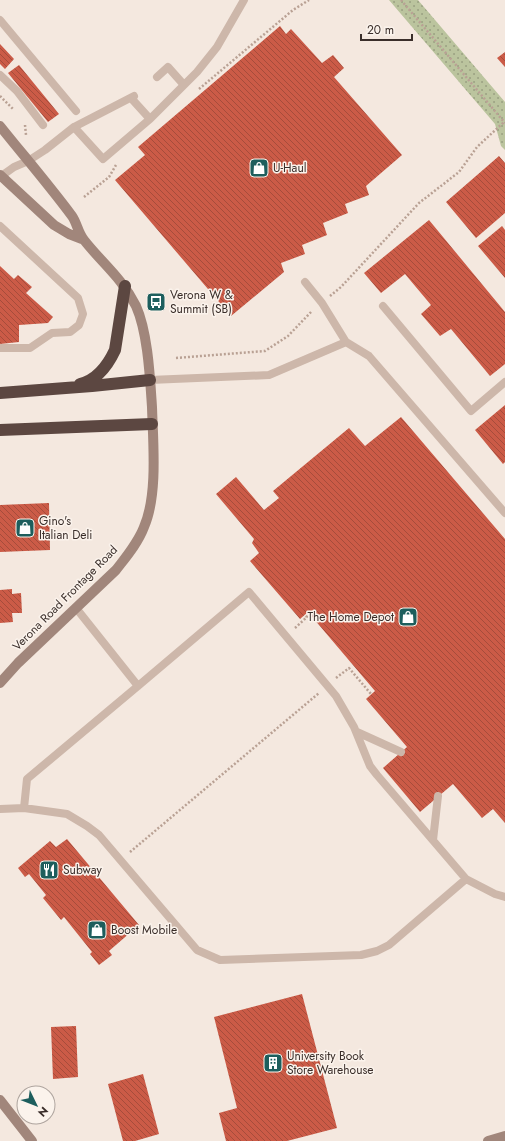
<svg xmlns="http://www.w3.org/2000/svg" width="505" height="1141" viewBox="0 0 505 1141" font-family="Jost,sans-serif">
  <defs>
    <pattern id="grass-dots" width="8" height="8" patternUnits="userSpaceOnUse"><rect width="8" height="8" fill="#bbc49e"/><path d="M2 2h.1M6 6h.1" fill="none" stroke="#99a081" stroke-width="1.8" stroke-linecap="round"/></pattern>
    <pattern id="building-back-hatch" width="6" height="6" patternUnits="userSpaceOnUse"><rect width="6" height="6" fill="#cb5b47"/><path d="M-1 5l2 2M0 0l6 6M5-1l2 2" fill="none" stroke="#a64c3b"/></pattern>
  </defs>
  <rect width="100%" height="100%" fill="#f4e8df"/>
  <path fill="url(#grass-dots)" d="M389,0H418L505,102V150L501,146L495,124Z"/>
  <path fill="url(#building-back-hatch)" d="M280,26L286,34L291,29L322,63L333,55L344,68L334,77L402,155L366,186L369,195L345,204L348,213L323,223L327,235L302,245L305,254L281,263L284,272L231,316L115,180L145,155L138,147Z
    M0,44L14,59L5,69L0,64Z
    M505,52V67L497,58Z
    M19,65L59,114L48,122L8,73Z
    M499,156L505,163V213L476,238L446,202Z
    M429,220L505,312V364L490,376L451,329L440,336L421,314L431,305L405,274L381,293L364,273Z
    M502,226L505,230V278L478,246Z
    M0,266L14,279L18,275L32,287L26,293L53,317L48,323L19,325V342L0,344Z
    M505,405V462L503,464L475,430Z
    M401,417L505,539V823L493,809L482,818L453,784L420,812L383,768L407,747L366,699L375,691L308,612L300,619L250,561L259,553L252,543L254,539L216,494L236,477L264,510L279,498L273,491L349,428L365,446Z
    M49,503L50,550L0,552V505Z
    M12,589V594L21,593L22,613H12L13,622L0,623V590Z
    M67,839L139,925L109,951L112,955L99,965L90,954L92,952L64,917L61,920L43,898L46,895L29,874L25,877L18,868L50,841L56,847Z
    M302,994L337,1128L287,1141H226L219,1113L237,1108L214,1017Z
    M76,1026L78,1077L53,1079L51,1027Z
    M143,1074L159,1134L135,1141H123L108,1084Z"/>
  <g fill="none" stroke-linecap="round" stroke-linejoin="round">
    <path stroke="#b9a194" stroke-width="2.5" stroke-dasharray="2 2" stroke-linecap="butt" d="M401,0L505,123
      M199,89L293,10L309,0
      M0,96L14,110
      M25,125L26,135
      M84,197L109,177L116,165
      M330,296L341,287L419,203L459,172L477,147L504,122
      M176,358L265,351L288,336L312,311
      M295,628L307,617L305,615
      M336,678L349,668L371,694
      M130,852L319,693"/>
    <path stroke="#cdb7aa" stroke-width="8" d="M0,20L76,111
      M0,75L17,91L43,125
      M157,77L168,67L184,85L197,72L217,47L244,0
      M150,119L184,85
      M74,127L103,159L150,119L131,98
      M0,177L14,167L28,161L45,150L74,127L134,96
      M0,226L78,298L83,314L79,325L70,332L52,333L30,348H0
      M305,282L322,303L346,342L369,356L505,513
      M383,306L471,411L505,382
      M150,380L269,375L346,342
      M76,608L138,686L249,592L336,696L354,727L370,766L377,775L466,879L495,894L505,897
      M357,732L401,752
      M24,808L27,779L138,686
      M0,809L24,808L67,814L87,826L99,835L197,950L220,960L361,955L377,951L389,945L466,879
      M433,840L438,796"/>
    <path stroke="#a1867b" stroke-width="10" d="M0,126C24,156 49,185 72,216C77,223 78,233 84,240C102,263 122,278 136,306C148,333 150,378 152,407C153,442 158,495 144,527C138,543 126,557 116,570L18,663L0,683
      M0,175L54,225L69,234L82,239
      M0,1100L32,1141
      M488,1141L505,1136"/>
    <path stroke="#5c4741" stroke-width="12" d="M80,384C97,380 108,365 115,350L125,286
      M0,393L92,386L150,380
      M0,430L152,424"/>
  </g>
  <defs>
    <symbol id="shop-square" viewBox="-11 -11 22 22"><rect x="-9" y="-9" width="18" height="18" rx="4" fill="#1d5e5d" stroke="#fbf3ec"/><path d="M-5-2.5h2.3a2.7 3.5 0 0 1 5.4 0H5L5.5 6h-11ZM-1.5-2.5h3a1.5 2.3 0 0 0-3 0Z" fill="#fff"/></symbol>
    <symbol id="bus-square" viewBox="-11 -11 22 22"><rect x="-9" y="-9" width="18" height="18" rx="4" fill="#1d5e5d" stroke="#fbf3ec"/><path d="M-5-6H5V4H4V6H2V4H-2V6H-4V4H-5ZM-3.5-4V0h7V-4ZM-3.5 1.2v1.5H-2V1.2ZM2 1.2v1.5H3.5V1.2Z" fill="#fff"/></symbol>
    <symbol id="restaurant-square" viewBox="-11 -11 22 22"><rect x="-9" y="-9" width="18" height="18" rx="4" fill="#1d5e5d" stroke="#fbf3ec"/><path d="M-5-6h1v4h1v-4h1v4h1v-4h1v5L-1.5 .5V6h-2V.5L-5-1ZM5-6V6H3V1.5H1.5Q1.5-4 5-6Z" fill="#fff"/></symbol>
    <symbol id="building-square" viewBox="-11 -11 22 22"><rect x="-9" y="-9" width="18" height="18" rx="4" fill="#1d5e5d" stroke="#fbf3ec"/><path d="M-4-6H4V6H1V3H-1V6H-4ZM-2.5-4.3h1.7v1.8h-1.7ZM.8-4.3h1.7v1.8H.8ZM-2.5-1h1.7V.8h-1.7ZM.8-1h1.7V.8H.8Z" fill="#fff"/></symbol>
  </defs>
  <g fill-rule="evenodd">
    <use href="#shop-square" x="248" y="157" width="22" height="22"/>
    <use href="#bus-square" x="145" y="291" width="22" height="22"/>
    <use href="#shop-square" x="14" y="517" width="22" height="22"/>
    <use href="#shop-square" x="397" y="606" width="22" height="22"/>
    <use href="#restaurant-square" x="38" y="859" width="22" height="22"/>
    <use href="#shop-square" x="86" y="919" width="22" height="22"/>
    <use href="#building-square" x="262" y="1052" width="22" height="22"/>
  </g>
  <g text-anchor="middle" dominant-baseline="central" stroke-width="3" stroke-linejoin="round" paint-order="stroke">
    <g font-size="12" fill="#3a2e2a" stroke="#fbf3ec" text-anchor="start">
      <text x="273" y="168">U-Haul</text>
      <text x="170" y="295">Verona W &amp;<tspan x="170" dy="14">Summit (SB)</tspan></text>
      <text x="39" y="521">Gino's<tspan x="39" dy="14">Italian Deli</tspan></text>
      <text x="394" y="617" text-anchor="end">The Home Depot</text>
      <text x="63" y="870">Subway</text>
      <text x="111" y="930">Boost Mobile</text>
      <text x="287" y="1056">University Book<tspan x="287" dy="14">Store Warehouse</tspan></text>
    </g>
    <g font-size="12" fill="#3a2e2a" stroke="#fbf3ec">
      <text transform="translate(65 598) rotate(-45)">Verona Road Frontage Road</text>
    </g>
  </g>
  <g transform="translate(36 1105) rotate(133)"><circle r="19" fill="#fbf3ec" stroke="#aea49e"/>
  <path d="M0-3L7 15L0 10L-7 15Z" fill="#1d5e5d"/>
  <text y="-6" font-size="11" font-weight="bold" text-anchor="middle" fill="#3a2e2a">N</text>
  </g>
  <path d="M361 34v6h51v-6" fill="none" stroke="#3a2e2a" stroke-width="2"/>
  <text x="367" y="34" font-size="12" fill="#3a2e2a" stroke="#fbf3ec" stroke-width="3" paint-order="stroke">20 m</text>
</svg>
